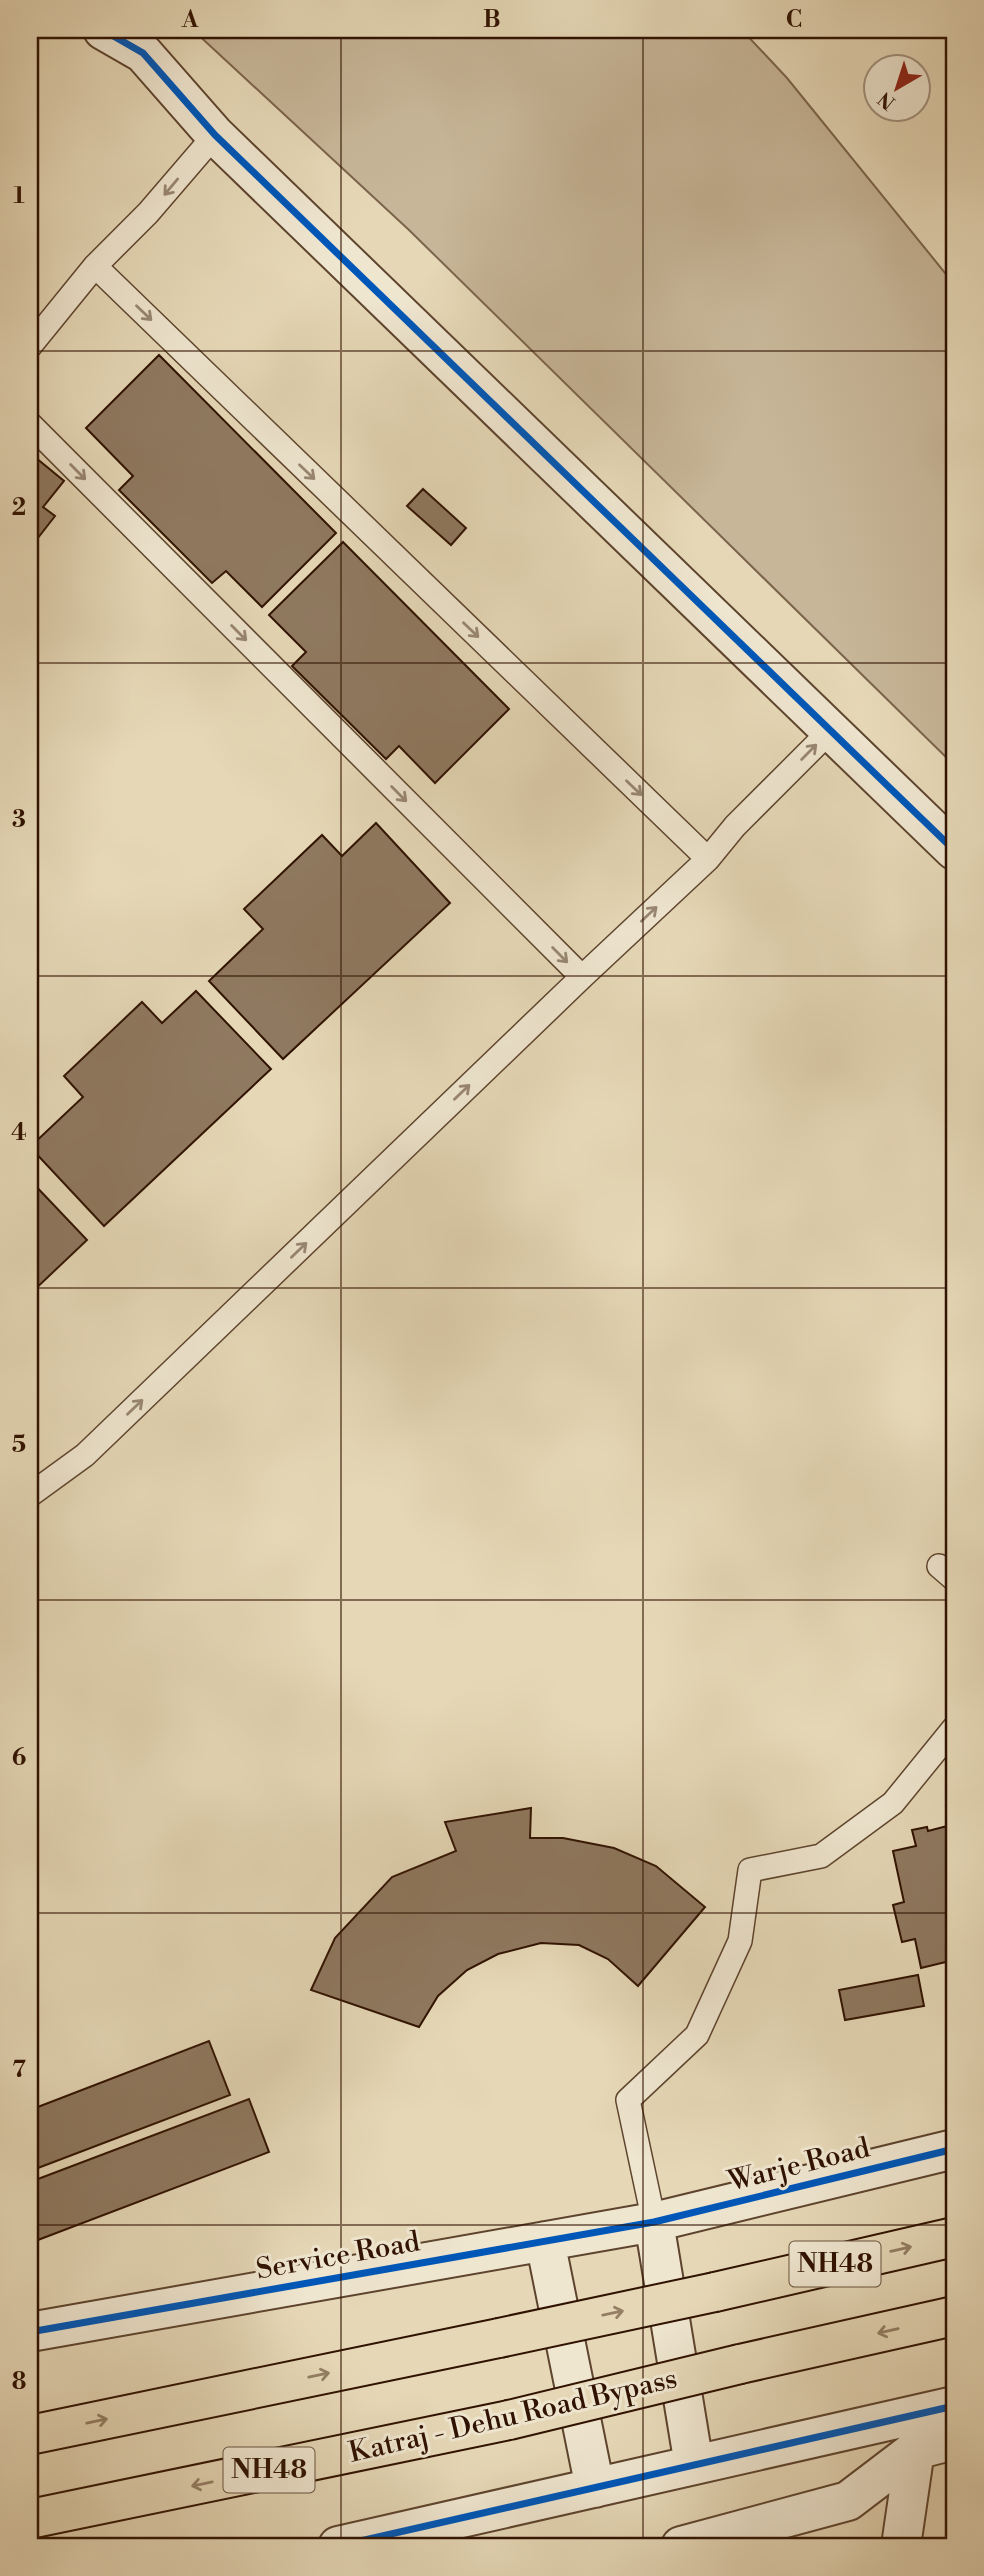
<svg xmlns="http://www.w3.org/2000/svg" width="984" height="2576" viewBox="0 0 984 2576" font-family="'Libre Bodoni',serif">
  <rect width="100%" height="100%" fill="#e6d8b7"/>
  <filter id="stains"><feTurbulence type="fractalNoise" baseFrequency=".00286" numOctaves="4"/><feColorMatrix values="0 0 0 0 .2 0 0 0 0 .09 0 0 0 0 .02 0 0 0 .5 -.17"/></filter>
  <radialGradient id="worn" r=".72"><stop offset=".6" stop-color="#630" stop-opacity="0"/><stop offset="1" stop-color="#630" stop-opacity=".3"/></radialGradient>
  <path fill="#c7b698" stroke="#7c644c" stroke-width="2" d="M193,30H742L787,78L954,284V765L409,230Z"/>
  <path fill="#8f7960" stroke="#301201" stroke-width="2" d="M159,355L336,533L262,607L226,571L212,583L119,490L133,476L86,428Z
    M30,453L64,481L43,507L55,516L30,548Z
    M423,489L466,528L451,545L407,506Z
    M343,542L509,709L435,783L399,746L386,759L292,666L306,652L269,615Z
    M376,823L450,903L283,1059L209,981L263,929L244,909L322,835L342,856Z
    M196,991L271,1069L104,1226L30,1147L83,1097L64,1076L142,1002L162,1023Z
    M30,1180L87,1240L30,1294Z
    M954,1805V1937L950,1938L954,1960L921,1968L915,1939L902,1942L893,1905L904,1902L893,1851L916,1846L912,1830L927,1827L928,1831L951,1825L946,1806Z
    M531,1808L530,1838H563L614,1848L656,1866L705,1907L638,1986L608,1959L579,1945L541,1943L498,1954L467,1970L438,1996L419,2027L311,1990L335,1938L392,1877L456,1851L445,1822Z
    M918,1975L924,2006L845,2020L839,1990Z
    M209,2041L230,2095L30,2171V2110Z
    M249,2099L269,2152L30,2243V2182Z"/>
  <g fill="none" stroke-linecap="round" stroke-linejoin="round">
    <defs>
      <path id="service" d="M95,266L708,859
        M30,346L95,266L148,213L215,135
        M30,424L582,977
        M30,1495L85,1455L582,977L708,859L735,826L830,731
        M939,1566L954,1579
        M654,2222L628,2100L697,2035L740,1941L750,1870L821,1856L893,1803L954,1728"/>
      <path id="minor" d="M924,2428L915,2450L954,2440
        M681,2546L848,2501L915,2450
        M901,2546L915,2450"/>
      <path id="tertiary" d="M103,30L143,53L215,135L954,850
        M654,2222L694,2465
        M545,2241L595,2488
        M30,2332L654,2222L954,2149
        M338,2546L954,2406"/>
      <path id="trunk" d="M715,2292L954,2237
        M740,2364L954,2316
        M30,2435L499,2338
        M30,2519L509,2420"/>
    </defs>
    <use href="#service" stroke="#5e442e" stroke-width="26"/>
    <use href="#minor" stroke="#5e442e" stroke-width="42"/>
    <use href="#tertiary" stroke="#5e442e" stroke-width="42"/>
    <use href="#trunk" stroke="#301201" stroke-width="42"/>
    <use href="#service" stroke="#efe6d0" stroke-width="23"/>
    <use href="#minor" stroke="#efe6d0" stroke-width="38"/>
    <use href="#tertiary" stroke="#efe6d0" stroke-width="38"/>
    <use href="#trunk" stroke="#e6d8b7" stroke-width="38"/>
    <defs>
      <path id="trunk-bridge" d="M499,2338L715,2292
        M509,2420L740,2364"/>
    </defs>
    <use href="#trunk-bridge" stroke="#301201" stroke-width="42" stroke-linecap="butt"/>
    <use href="#trunk-bridge" stroke="#e6d8b7" stroke-width="38"/>
    <defs>
      <path id="cycleway" d="M103,30L143,53L215,135L954,850
        M30,2332L654,2222L954,2149
        M338,2546L954,2406"/>
    </defs>
    <use href="#cycleway" stroke="#efe6d0" stroke-width="11"/>
    <use href="#cycleway" stroke="#0057b8" stroke-width="7"/>
  </g>
  <defs><path id="oneway-shaft" d="M-6 0H5M1.5-3L5.5 0L1.5 3" fill="none" stroke-width="1.6" stroke-linecap="round" stroke-linejoin="round" transform="scale(1.75)"/></defs>
  <g stroke="#998773">
    <use href="#oneway-shaft" transform="translate(171 187) rotate(130)"/>
    <use href="#oneway-shaft" transform="translate(144 313) rotate(44)"/>
    <use href="#oneway-shaft" transform="translate(78 472) rotate(45)"/>
    <use href="#oneway-shaft" transform="translate(307 472) rotate(44)"/>
    <use href="#oneway-shaft" transform="translate(471 630) rotate(44)"/>
    <use href="#oneway-shaft" transform="translate(239 633) rotate(45)"/>
    <use href="#oneway-shaft" transform="translate(809 752) rotate(-45)"/>
    <use href="#oneway-shaft" transform="translate(634 788) rotate(44)"/>
    <use href="#oneway-shaft" transform="translate(399 794) rotate(45)"/>
    <use href="#oneway-shaft" transform="translate(649 914) rotate(-43)"/>
    <use href="#oneway-shaft" transform="translate(560 955) rotate(45)"/>
    <use href="#oneway-shaft" transform="translate(462 1092) rotate(-44)"/>
    <use href="#oneway-shaft" transform="translate(299 1250) rotate(-44)"/>
    <use href="#oneway-shaft" transform="translate(135 1407) rotate(-44)"/>
  </g>
  <g stroke="#947f65">
    <use href="#oneway-shaft" transform="translate(901 2249) rotate(-13)"/>
    <use href="#oneway-shaft" transform="translate(613 2313) rotate(-12)"/>
    <use href="#oneway-shaft" transform="translate(888 2331) rotate(167)"/>
    <use href="#oneway-shaft" transform="translate(319 2375) rotate(-12)"/>
    <use href="#oneway-shaft" transform="translate(97 2421) rotate(-12)"/>
    <use href="#oneway-shaft" transform="translate(202 2484) rotate(168)"/>
  </g>
  <path fill="none" stroke="#301201" stroke-width="2" stroke-opacity="0.55" d="M341,30V2546M643,30V2546M30,351H954M30,663H954M30,976H954M30,1288H954M30,1600H954M30,1913H954M30,2225H954"/>
  <g text-anchor="middle" dominant-baseline="central" stroke-width="6" stroke-linejoin="round" paint-order="stroke">
    <g fill="#efe6d0" stroke="#69523f" stroke-width="2">
      <rect x="789.5" y="2241.5" width="91" height="45" rx="5"/>
      <rect x="223.5" y="2447.5" width="91" height="45" rx="5"/>
    </g>
    <g font-size="26" font-weight="bold" fill="#301201">
      <text x="835" y="2264">NH48</text>
      <text x="269" y="2470">NH48</text>
    </g>
    <g font-size="28" fill="#301201" stroke="#efe6d0">
      <text transform="translate(799 2165) rotate(-14)">Warje Road</text>
      <text transform="translate(338 2256) rotate(-10)">Service Road</text>
      <text transform="translate(513 2416) rotate(-13)">Katraj - Dehu Road Bypass</text>
    </g>
  </g>
  <rect width="984" height="2576" fill="none" stroke="#e6d8b7" stroke-width="77"/>
  <g transform="translate(897 88) rotate(219)"><circle r="33" fill="#efe6d0" stroke="#a3917d" stroke-width="2"/>
  <path d="M0-5L12 26L0 18L-12 26Z" fill="#8f2418"/>
  <text y="-10" font-size="19" font-weight="bold" text-anchor="middle" fill="#301201">N</text>
  </g>
  <rect x="38" y="38" width="908" height="2500" fill="none" stroke="#301201" stroke-width="2.5"/>
  <g font-size="23" text-anchor="middle" font-weight="bold" fill="#301201">
    <text x="190" y="27">A</text>
    <text x="492" y="27">B</text>
    <text x="794" y="27">C</text>
    <text x="19" y="203">1</text>
    <text x="19" y="515">2</text>
    <text x="19" y="827">3</text>
    <text x="19" y="1140">4</text>
    <text x="19" y="1452">5</text>
    <text x="19" y="1765">6</text>
    <text x="19" y="2077">7</text>
    <text x="19" y="2389">8</text>
  </g>
  <rect width="100%" height="100%" filter="url(#stains)"/>
  <rect width="100%" height="100%" fill="url(#worn)"/>
</svg>
